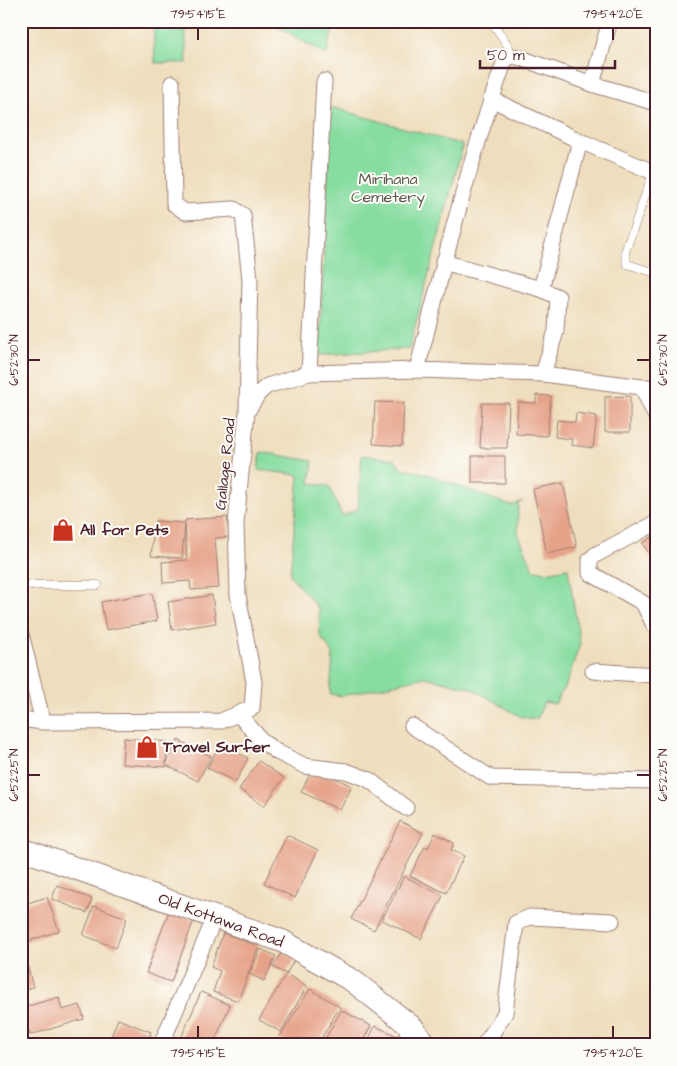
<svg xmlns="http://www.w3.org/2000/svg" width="677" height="1066" viewBox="0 0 677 1066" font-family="'Architects Daughter',sans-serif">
  <rect width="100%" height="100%" fill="#fdfcf7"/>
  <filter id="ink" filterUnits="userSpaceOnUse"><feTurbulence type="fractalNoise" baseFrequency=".02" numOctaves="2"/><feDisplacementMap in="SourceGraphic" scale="10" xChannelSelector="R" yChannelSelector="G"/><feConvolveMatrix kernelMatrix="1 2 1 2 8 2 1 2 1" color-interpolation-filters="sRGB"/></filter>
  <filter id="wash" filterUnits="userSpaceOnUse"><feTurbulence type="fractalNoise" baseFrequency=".0096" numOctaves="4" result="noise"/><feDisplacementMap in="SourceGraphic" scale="20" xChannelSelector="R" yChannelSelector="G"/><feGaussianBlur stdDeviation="1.12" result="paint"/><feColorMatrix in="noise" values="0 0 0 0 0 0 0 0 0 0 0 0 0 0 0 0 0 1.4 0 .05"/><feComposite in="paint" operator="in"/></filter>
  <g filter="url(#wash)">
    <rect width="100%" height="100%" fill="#efdebd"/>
    <path fill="#87dda0" stroke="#687e66" d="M153,21H185L187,63H155Z
      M269,21H335L326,55Z
      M331,107L463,145L409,349L319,355Z
      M261,452L313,461L310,483L329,486L342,516L358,509L362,455L395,459L401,468L427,474L511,506L523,501L518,504V533L533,569L545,572L568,568L580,644L567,682L555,704L544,702L537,719L521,717L471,688L425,677L342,696L330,694L333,654L320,636L319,609L290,575L299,475L258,470Z"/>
    <g id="blocks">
      <path fill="#e6a389" d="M536,395L551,396L547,436L516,434L518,402L536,403Z
        M630,396V432H605V397Z
        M375,402L404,403L402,446L373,444Z
        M482,403H509L507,448H480Z
        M576,413L597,416L593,448L571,445L572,439L555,437L557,420L575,422Z
        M472,456H505V483H472Z
        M563,483L577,547L547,554L533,489Z
        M227,517L229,537L215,538L219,588L191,590L190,581L163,583L162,562L187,560L185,524L182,558L151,556L155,521L185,523V520Z
        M656,535V564L642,543Z
        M152,593L157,621L106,630L101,602Z
        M212,595L216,623L172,630L168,602Z
        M124,738L168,742L166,764L178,740L211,756L198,781L166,765V767L122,764Z
        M220,744L248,758L236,782L207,768Z
        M259,761L284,778L264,806L239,789Z
        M313,768L352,786L340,810L301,792Z
        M400,821L423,833L374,930L351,919Z
        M435,833L454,843L451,850L464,856L446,893L410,876L425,846L428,848Z
        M287,835L318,850L295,898L264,883Z
        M404,876L443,896L421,939L382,920Z
        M57,885L92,899L87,913L52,899Z
        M47,897L59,931L25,942L21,930V905Z
        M94,906L127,918L116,948L83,935Z
        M169,911L194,920L171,982L146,973Z
        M223,933L259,946L238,1001L213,992L220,971L211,967Z
        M261,949L276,956L264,981L249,974Z
        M282,952L295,959L286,974L273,967Z
        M26,961L33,987L21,991V962Z
        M286,974L307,986L281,1032L259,1020Z
        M310,989L340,1007L317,1045H289L279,1038Z
        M201,992L230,1005L213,1045H178Z
        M59,997L62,1010L80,1005L84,1019L30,1035L22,1008Z
        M341,1010L371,1026L361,1045H332L324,1041Z
        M118,1019L151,1032L147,1045L108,1044Z
        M375,1026L404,1039L401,1045H366Z"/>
    </g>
  </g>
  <g filter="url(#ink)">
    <use href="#blocks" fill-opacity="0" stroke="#9c7e74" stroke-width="1"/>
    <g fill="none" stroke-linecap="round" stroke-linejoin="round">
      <defs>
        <path id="service" d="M494,21V25L509,47L511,56
          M656,165L625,252L627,264L656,273
          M21,585H98"/>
        <path id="minor" d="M172,83L174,204L185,212L234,209L243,215L250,279L247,411
          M592,84L610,21
          M491,99L580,141L653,172
          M443,262L541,289L558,297L556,331L543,374
          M541,289L580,141
          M417,370C443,266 469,161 505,60L511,56L518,57L592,84L656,103
          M309,373L324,81
          M642,387L656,417
          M656,523L595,555L590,560V573L643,603L656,629
          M21,634L43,722
          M593,671L656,675
          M238,714L263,742L277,752L305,766L346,771L368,779L406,808
          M21,719L43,722L221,721L252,708L254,682L238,595L236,523L247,412L258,394L267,386L309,373L417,370L543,374L642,387H656
          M412,726L491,778L656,781
          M161,1045L215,917
          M483,1045L489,1038L505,1013L516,923L530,917L612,921"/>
        <path id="secondary" d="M406,1045L413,1028"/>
        <path id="primary" d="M21,849L282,941L353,981L413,1028L425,1045"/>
      </defs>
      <use href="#service" stroke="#9c7e74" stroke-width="9"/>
      <use href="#minor" stroke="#9c7e74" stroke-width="17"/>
      <use href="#secondary" stroke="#9c7e74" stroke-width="22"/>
      <use href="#primary" stroke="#9c7e74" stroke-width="24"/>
      <use href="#service" stroke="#fff" stroke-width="8"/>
      <use href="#minor" stroke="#fff" stroke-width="15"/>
      <use href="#secondary" stroke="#fff" stroke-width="20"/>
      <use href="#primary" stroke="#fff" stroke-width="22"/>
    </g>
  </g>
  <path fill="none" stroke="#4a1f2b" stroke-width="2" d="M198,28V40M613,28V40M28,360H40M637,360H650M28,775H40M637,775H650M198,1026V1038M613,1026V1038"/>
  <defs>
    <symbol id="shop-bare" viewBox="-9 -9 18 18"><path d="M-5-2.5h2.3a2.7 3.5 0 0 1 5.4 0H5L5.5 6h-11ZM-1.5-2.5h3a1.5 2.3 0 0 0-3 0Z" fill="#c8321e" stroke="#fdfcf7" stroke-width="2.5" paint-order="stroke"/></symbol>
  </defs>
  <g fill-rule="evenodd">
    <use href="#shop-bare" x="47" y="514" width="32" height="32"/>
    <use href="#shop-bare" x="131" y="731" width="32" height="32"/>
  </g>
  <g text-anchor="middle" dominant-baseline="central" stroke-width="4" stroke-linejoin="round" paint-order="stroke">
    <g font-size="16" fill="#5c584e" stroke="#fdfcf7">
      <text x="388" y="179">Mirihana<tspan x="388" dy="18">Cemetery</tspan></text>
    </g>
    <g font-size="16" fill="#4a1f2b" stroke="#fdfcf7">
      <text transform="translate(225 464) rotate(-84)">Gallage Road</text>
      <text transform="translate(221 920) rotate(20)">Old Kottawa Road</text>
    </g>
    <g font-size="16" font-weight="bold" fill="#4a1f2b" stroke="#fdfcf7" text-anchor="start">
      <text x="80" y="530">All for Pets</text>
      <text x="163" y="747">Travel Surfer</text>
    </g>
  </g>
  <rect width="677" height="1066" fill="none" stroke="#fdfcf7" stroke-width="55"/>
  <path d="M480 60v8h135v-8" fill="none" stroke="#4a1f2b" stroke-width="2.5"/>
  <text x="487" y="60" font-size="15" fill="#4a1f2b" stroke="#fdfcf7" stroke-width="4" paint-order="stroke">50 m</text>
  <rect x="28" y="28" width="622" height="1010" fill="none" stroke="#4a1f2b" stroke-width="2"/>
  <g font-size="12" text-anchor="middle" fill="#4a1f2b">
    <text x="198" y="18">79°54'15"E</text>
    <text x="613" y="18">79°54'20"E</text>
    <text transform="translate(14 360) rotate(-90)" y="4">6°52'30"N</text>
    <text transform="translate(663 360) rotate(-90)" y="4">6°52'30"N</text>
    <text transform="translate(14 775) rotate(-90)" y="4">6°52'25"N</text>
    <text transform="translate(663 775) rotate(-90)" y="4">6°52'25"N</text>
    <text x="198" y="1057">79°54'15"E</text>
    <text x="613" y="1057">79°54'20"E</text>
  </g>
</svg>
